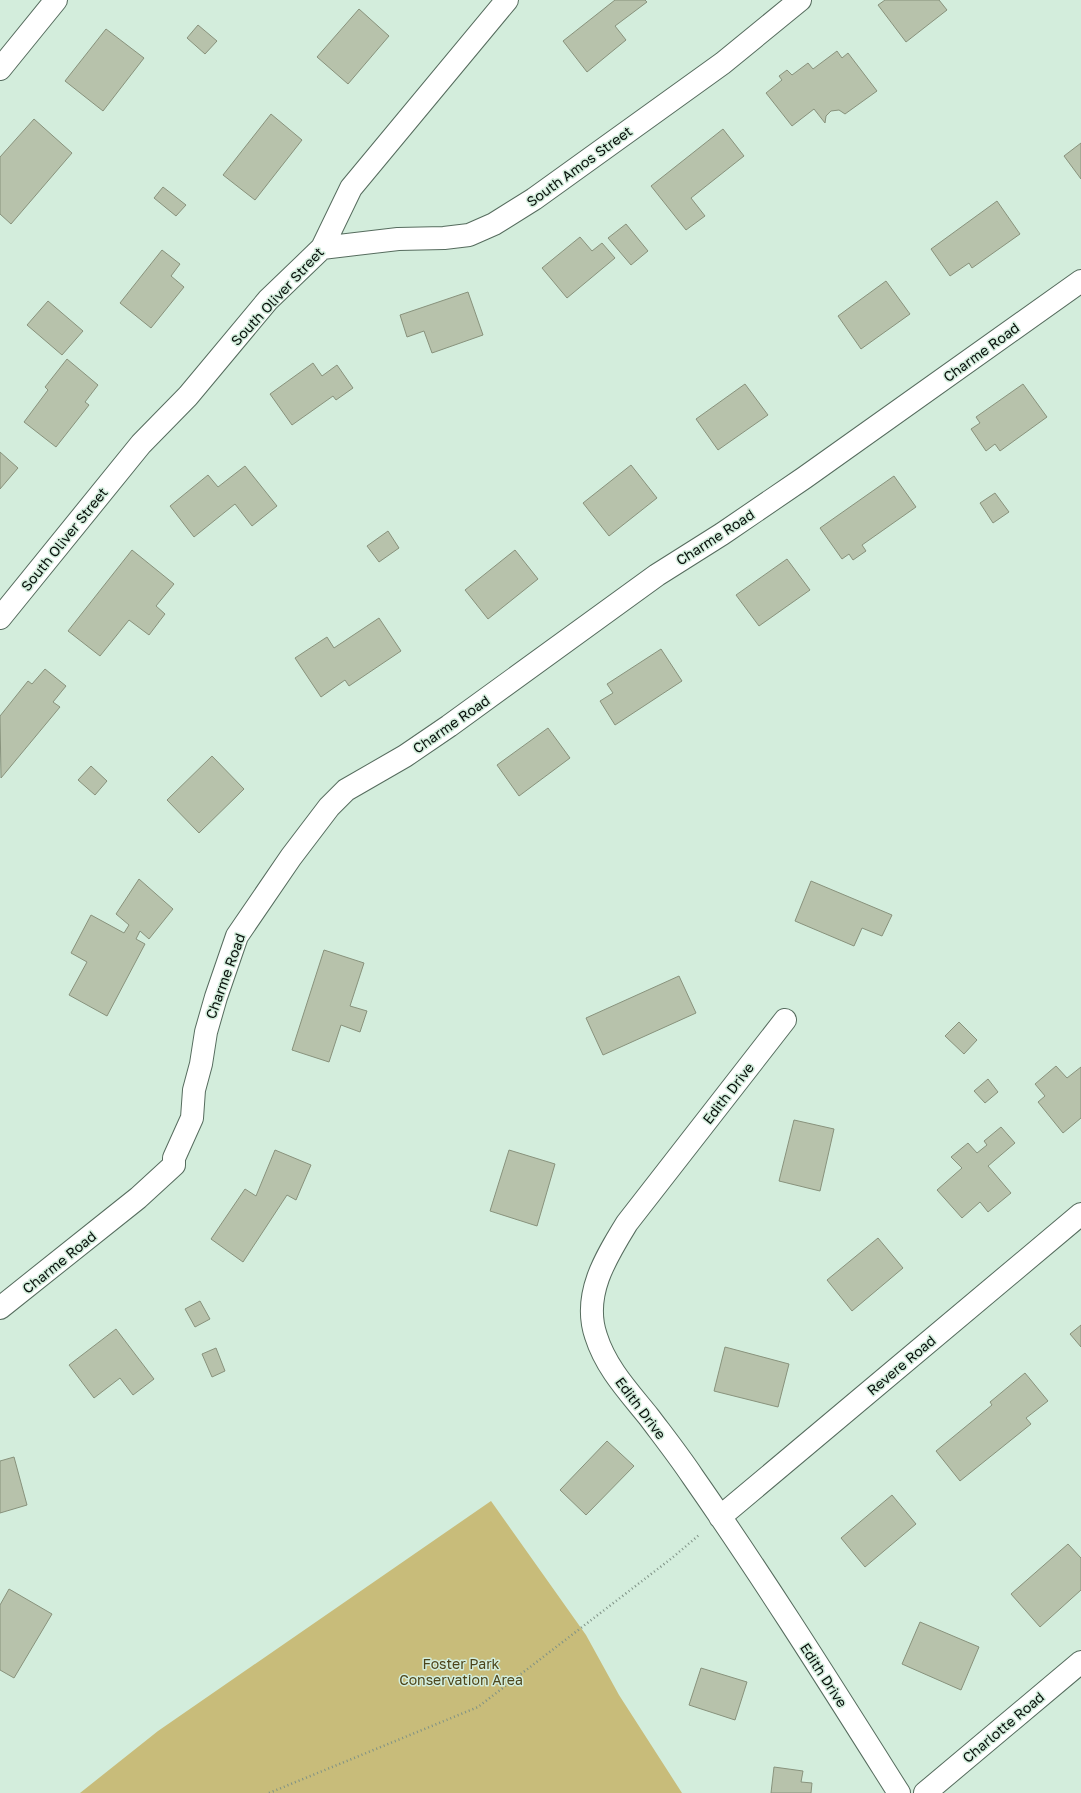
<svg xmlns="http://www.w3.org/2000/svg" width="1081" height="1793" viewBox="0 0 1081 1793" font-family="'Golos Text',sans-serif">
  <rect width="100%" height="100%" fill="#d3eddc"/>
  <path fill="#c8bc7a" d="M491,1501L586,1635L619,1695L682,1793H80L158,1731Z"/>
  <path fill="#b7c2ab" stroke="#88927c" d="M615,0H645L647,2L615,26L626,40L587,72L563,41Z
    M885,0H939L947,10L906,42L878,5Z
    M359,9L389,36L348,84L317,57Z
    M198,25L217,41L205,54L187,38Z
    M106,29L144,58L103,111L65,81Z
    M837,51L842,58L848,53L877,91L845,114L839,110L831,111L826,116L825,123L814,109L792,126L766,93L782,80L779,76L787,70L792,75L808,63L813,69Z
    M271,114L302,140L255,200L223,175Z
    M34,119L72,153L11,224L0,214V157Z
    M723,129L744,156L691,198L705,216L686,230L651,186Z
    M1081,143V179L1064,156Z
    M163,187L186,205L176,216L154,198Z
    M997,201L1020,234L972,268L969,263L950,276L931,249Z
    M626,224L648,251L631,265L608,238Z
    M580,237L592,251L602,243L615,258L567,298L542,268Z
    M162,250L180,264L171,276L184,287L151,328L120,303Z
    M886,281L910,314L861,349L838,316Z
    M468,292L483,335L432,353L424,331L407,337L400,315Z
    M48,301L83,331L62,355L27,325Z
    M67,359L98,385L85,402L89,405L56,447L24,422L48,390L45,387Z
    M313,363L322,376L337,365L353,388L336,400L333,396L292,425L270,394Z
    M745,384L768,415L718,450L696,419Z
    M1023,384L1047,417L1000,451L995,444L986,451L971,429L980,423L976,417Z
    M0,452L18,468L0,489Z
    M631,465L657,498L609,536L583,503Z
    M245,466L277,506L252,526L235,504L194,537L170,506L208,475L218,487Z
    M894,476L916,507L862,545L866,551L853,560L849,554L842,559L820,528Z
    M995,493L1009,512L993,523L980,503Z
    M388,531L399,548L379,562L367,546Z
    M132,550L174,584L156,606L165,614L149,635L129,620L100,656L68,631Z
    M515,550L538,579L488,619L465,590Z
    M787,559L810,590L759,626L736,595Z
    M379,618L401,651L349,686L345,680L321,697L295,658L327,637L334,648Z
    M661,649L682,681L615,725L600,701L613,693L607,684Z
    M45,669L66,686L53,702L60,707L1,778L0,716L28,681L32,684Z
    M548,728L570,758L519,796L497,765Z
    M212,756L244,789L199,833L167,800Z
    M91,766L107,781L95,795L78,780Z
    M139,879L173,909L149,939L140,931L136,939L145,944L107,1016L69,995L87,962L71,953L91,915L124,933L129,925L116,914Z
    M811,881L892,915L882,936L862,928L854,946L795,921Z
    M324,950L364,963L350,1006L367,1011L360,1032L341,1025L329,1062L292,1050Z
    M679,976L696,1013L603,1055L586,1018Z
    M959,1022L977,1040L964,1054L945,1036Z
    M1056,1066L1067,1078L1081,1067V1118L1063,1133L1038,1102L1045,1096L1035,1084Z
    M988,1079L998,1092L985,1103L974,1091Z
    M794,1120L834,1129L820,1191L779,1181Z
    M1001,1127L1015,1143L988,1166L1011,1193L988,1212L980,1202L962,1218L937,1190L962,1168L951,1157L968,1143L977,1153L987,1145L984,1141Z
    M275,1150L311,1165L296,1200L287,1195L243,1262L211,1239L245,1189L256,1196Z
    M509,1150L555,1164L537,1226L490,1211Z
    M878,1238L903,1268L852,1311L827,1280Z
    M200,1301L210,1319L195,1327L185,1309Z
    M1081,1325V1347L1070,1334Z
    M116,1329L154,1379L133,1395L120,1378L94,1398L69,1365Z
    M725,1347L789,1364L778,1407L714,1391Z
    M216,1348L225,1371L212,1377L202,1354Z
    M1025,1373L1048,1401L1026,1418L1031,1424L960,1481L936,1451L992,1405L990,1402Z
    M607,1441L634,1466L586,1515L560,1490Z
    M14,1457L27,1505L0,1513V1461Z
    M892,1495L916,1524L865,1567L841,1538Z
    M1068,1544L1081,1558V1590L1040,1627L1011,1594Z
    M9,1589L52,1614L14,1678L0,1670V1605Z
    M920,1622L979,1647L961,1690L902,1664Z
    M701,1668L747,1682L735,1720L689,1705Z
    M774,1767L803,1771L801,1782L812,1783L811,1793H771Z"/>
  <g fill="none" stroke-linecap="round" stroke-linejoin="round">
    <defs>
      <path id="street" d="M0,69L56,0
        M322,248L398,239L444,238L469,235L494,224L534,199L723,63L800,0
        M0,618L141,444L188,396L268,300L322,248L351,188L507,0
        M785,1020L627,1223C606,1257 582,1295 596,1336C606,1368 629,1392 649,1417C664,1437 679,1456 693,1477C765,1580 832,1687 899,1793
        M0,1308L138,1198L174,1165V1158L192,1118L194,1090L201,1064L206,1032L216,997L237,936L291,857L329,807L346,790L405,756L449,726L657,575L722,534L804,478L1081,281
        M720,1517L1081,1214
        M925,1793L1081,1662"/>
    </defs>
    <use href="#street" stroke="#566c5e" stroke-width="24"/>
    <path stroke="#7e9185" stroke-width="2.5" stroke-dasharray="1 3" stroke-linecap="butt" d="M269,1793L478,1707L672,1558L699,1535"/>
    <use href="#street" stroke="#fff" stroke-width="22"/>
  </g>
  <g text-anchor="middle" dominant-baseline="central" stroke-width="3" stroke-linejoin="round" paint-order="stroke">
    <g font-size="14" fill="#070f0a" stroke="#d3eddc">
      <text transform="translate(579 166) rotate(-36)">South Amos Street</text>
      <text transform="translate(277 296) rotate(-47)">South Oliver Street</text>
      <text transform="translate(981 352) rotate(-36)">Charme Road</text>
      <text transform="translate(715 537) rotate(-33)">Charme Road</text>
      <text transform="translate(64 539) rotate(-51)">South Oliver Street</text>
      <text transform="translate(451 724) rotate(-35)">Charme Road</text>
      <text transform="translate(225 976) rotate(-70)">Charme Road</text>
      <text transform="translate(728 1093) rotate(-52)">Edith Drive</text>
      <text transform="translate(59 1262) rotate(-39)">Charme Road</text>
      <text transform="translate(901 1365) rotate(-40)">Revere Road</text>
      <text transform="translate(641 1408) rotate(53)">Edith Drive</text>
      <text transform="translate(824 1675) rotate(57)">Edith Drive</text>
      <text transform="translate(1003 1727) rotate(-40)">Charlotte Road</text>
    </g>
    <g font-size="14" fill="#4c441a" stroke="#d3eddc">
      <text x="461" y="1663">Foster Park<tspan x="461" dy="16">Conservation Area</tspan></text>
    </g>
  </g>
</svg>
